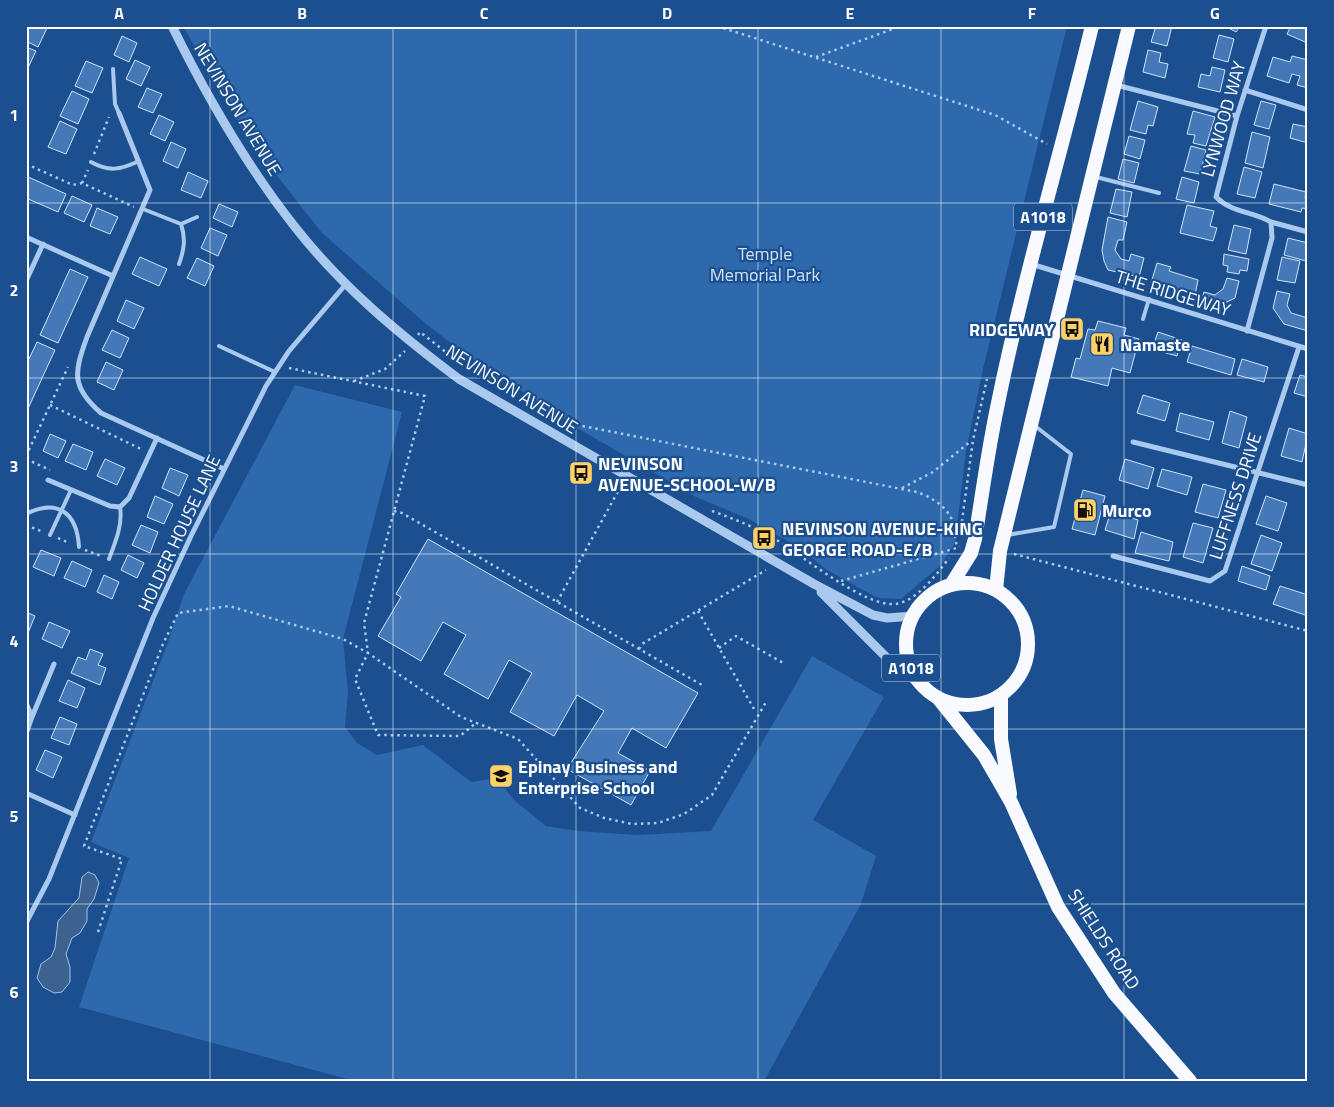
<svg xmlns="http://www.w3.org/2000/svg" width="1334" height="1107" viewBox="0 0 1334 1107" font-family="'Titillium Web',sans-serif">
  <rect width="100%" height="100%" fill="#1b4f8f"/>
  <path fill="#2e69ad" d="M183,26H1067L983,369L966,451L955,543L941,565L901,599L879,598L872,595L827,570L800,548L749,519L696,497L579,429L465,354L426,324L322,233L246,136Z
    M295,385L402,412L343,639L348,692L345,727L357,743L377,755L423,745L471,782L497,778L514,800L546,826L578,831L638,835L711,831L812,656L884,697L813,820L876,856L861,904L764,1081H355L79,1007L129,858L91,842L167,645L184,594Z"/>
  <path fill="#3c6290" stroke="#9cc4f0" d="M88,872L95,875L99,883L94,899L87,909V921L80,933L72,938L66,954L70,967V982L62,992L54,993L43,987L37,978L41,964L51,957L55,948L58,921L79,898L82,877Z"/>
  <path fill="#4478b7" stroke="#cfe3fa" d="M27,26H48L38,47L26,41Z
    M1156,26H1172L1167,46L1151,42Z
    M1225,26H1240L1236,32Z
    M1291,26H1308V35L1305,42L1287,34Z
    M1219,35L1234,39L1228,62L1213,58Z
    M122,36L137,43L129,62L114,55Z
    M26,47L36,51L26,72Z
    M1148,50L1161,53L1159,62L1168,64L1165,78L1143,72Z
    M1292,56L1308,60V88L1297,85L1300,76L1292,74L1289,83L1267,76L1273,57L1290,62Z
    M135,60L150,67L141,86L126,79Z
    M86,61L103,68L92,93L75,86Z
    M1212,67L1225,70L1220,92L1198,87L1201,74L1210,76Z
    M147,88L162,94L153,113L138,107Z
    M72,91L89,99L78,124L60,116Z
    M1138,101L1158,107L1153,126L1148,125L1146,134L1130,130Z
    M1261,101L1276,105L1269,129L1254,125Z
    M1193,111L1215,117L1206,146L1193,143L1195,135L1187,134Z
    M159,115L174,122L165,141L150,134Z
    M60,121L77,129L66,154L48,147Z
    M1293,124L1308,127V143L1290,138Z
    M1252,132L1270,137L1263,168L1245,163Z
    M1129,136L1145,140L1140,159L1124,154Z
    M171,142L186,149L178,168L163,161Z
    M1191,146L1206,150L1200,174L1184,171Z
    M1123,159L1139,163L1134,183L1118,179Z
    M1244,167L1262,172L1255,198L1237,194Z
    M188,172L208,181L201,198L181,190Z
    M26,176L66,194L58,212L26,198Z
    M1182,177L1199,182L1194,203L1176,199Z
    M1274,184L1306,192L1305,198L1308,199V209L1302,208L1301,212L1269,204Z
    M1116,189L1132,192L1127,217L1110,213Z
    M72,196L92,205L84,222L64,213Z
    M219,204L238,212L232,227L213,218Z
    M1187,205L1214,211L1210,226L1217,228L1213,241L1180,233Z
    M97,208L118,217L110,234L90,226Z
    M1108,217L1127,222L1123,240H1118L1115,250L1121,259L1129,261L1131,254L1144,258L1139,277L1108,270L1104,261L1102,250Z
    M1234,225L1251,229L1246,254L1228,250Z
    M210,228L227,235L218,256L201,248Z
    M1288,238L1308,243L1306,261L1284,255Z
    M1224,254L1249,259L1247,271L1240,270L1239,274L1227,272L1228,266L1223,265Z
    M140,257L167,269L159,286L132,274Z
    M1282,257L1300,261L1295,283L1277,280Z
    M197,258L214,266L205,286L187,278Z
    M1157,263L1171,267L1169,271L1198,280L1195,295L1151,283Z
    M70,269L88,277L58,343L40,335Z
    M1227,278L1239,281L1235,298L1217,307L1201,302L1204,292L1215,295L1223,289Z
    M1277,291L1290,294L1287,305L1291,313L1308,318V331L1284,324L1273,308Z
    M126,300L144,308L134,329L117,321Z
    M1098,321L1126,328L1124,335L1139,339L1130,373L1112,368L1108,386L1071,377L1076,358L1080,359L1088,329L1095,330Z
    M112,330L129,338L120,358L102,350Z
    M1158,332L1182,340L1177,356L1152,349Z
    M37,342L55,350L26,413V365Z
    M1192,346L1235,359L1231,375L1187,362Z
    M1242,359L1268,367L1264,382L1237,375Z
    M106,362L123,370L114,390L97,382Z
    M1300,375L1308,377V397L1294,393Z
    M1143,395L1170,403L1165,421L1137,413Z
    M1230,411L1247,417L1239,448L1222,443Z
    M1180,413L1214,422L1209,440L1176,431Z
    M1289,428L1308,434L1302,462L1281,456Z
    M50,434L66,441L58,458L43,451Z
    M73,444L93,452L86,470L65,461Z
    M105,459L125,468L117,485L97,476Z
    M1125,459L1154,468L1148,489L1119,480Z
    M170,468L188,475L179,496L162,488Z
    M1162,469L1192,477L1187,495L1157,486Z
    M1203,484L1226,490L1218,518L1195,512Z
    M1083,490L1105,496L1095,535L1072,529Z
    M155,496L173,504L164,524L147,517Z
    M1266,496L1287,503L1278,531L1256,524Z
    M1111,511L1138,520L1134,539L1105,530Z
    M1193,523L1213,528L1203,563L1183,557Z
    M141,525L158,532L150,553L132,545Z
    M1141,532L1173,542L1169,561L1135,553Z
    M1261,535L1282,543L1272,571L1251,564Z
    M428,539L698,693L666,748L632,728L618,753L650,771L631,805L567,769L604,711L577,695L554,736L510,712L532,673L509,660L488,699L444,674L466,635L443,622L421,661L378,636L401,597L396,594Z
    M41,550L61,558L54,576L33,567Z
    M128,555L144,563L137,578L121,570Z
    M72,561L92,570L85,587L64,578Z
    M1242,566L1270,576L1266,590L1238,581Z
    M104,575L119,582L112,599L97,592Z
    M1280,586L1308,595V616L1273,604Z
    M26,612L35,616L28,633H26Z
    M49,622L70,631L62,648L42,639Z
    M90,649L103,654L98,665L106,668L100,685L71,673L78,657L86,660Z
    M68,680L85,688L77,708L59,701Z
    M60,717L77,724L69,745L51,738Z
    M45,750L62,757L53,778L36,770Z"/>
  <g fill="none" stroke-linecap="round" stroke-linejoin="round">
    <path stroke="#a9c9ee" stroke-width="2.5" stroke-dasharray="2.5 4" stroke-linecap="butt" d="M717,26L995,115L1047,144
      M816,57L901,26
      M94,154L109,117
      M26,164L73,185L82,183L134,207
      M82,183L88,170
      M418,335L420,332L456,360
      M289,368L425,396L364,623L368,653L461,717L518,739L580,808L604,818L632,824L658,823L684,814L712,795L766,702
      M354,381L385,369L405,351
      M50,405L141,449
      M557,421L917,492C933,498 950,508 954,526C955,533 955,539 957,546
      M26,456L68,367
      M26,459L50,470
      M902,488L933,472L971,441
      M394,511L402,513L702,685
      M712,511C734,519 755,527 775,539C802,555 864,607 895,604C916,602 937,574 949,558
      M26,525L43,532
      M961,528L973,440L987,379
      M58,538L69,543
      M85,550L101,556
      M1014,554L1308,631
      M841,581L960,547
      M557,602L621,486
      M698,611L754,709
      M719,648L736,636L785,664
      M639,649L642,644L766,570
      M98,932L122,859L84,846L163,644L178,613L229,606L343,639L368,653L355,679L378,735L460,736L476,723"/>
    <path stroke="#a9c9ee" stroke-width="4" d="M113,69L115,104L119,113
      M91,162C109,172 120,170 139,161
      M1096,177L1159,193
      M143,209L181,224L197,217
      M179,264C184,250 186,239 181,224
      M1143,319L1149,299
      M219,346L275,372
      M26,514C58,498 77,513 79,547
      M50,535L71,490
      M1007,535L1054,527L1071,454L1035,426
      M109,559C115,543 123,525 120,507"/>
    <path stroke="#a9c9ee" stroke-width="5" d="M1116,85L1237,116
      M1245,90L1308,110
      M119,113L150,190L87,337C74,373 71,387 101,413L224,469
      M1271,222L1308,232
      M26,237L113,276
      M1031,264L1308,349
      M26,281L43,244
      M1247,331L1272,238L1271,222C1252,211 1232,213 1216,197L1237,116L1266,26
      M1133,442L1308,485
      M48,480L110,506L120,507L129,498L157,438
      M1113,556L1210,581L1225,571L1299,347
      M26,703L32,717L26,734
      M32,717L54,664
      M26,793L75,815
      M26,923L49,879L153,618L191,536L266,386L289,351L346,284"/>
    <path stroke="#a9c9ee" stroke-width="9" d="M172,26C207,97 246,165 295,227C341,286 400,335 459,379L814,584L873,615L887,618L913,616
      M821,592L892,663L922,686"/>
    <path stroke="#f8faff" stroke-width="14" d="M906 644a61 61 0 1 1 122 0a61 61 0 1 1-122 0Z
      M951,585L971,553L975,539C982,495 988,451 997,408C1023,279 1061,154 1092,26
      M996,590L1000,551L1129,26
      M1001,696V739L1010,794
      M939,699L984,755L1011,802L1058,907L1114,993L1190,1081"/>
  </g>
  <path fill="none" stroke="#fff" stroke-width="1" stroke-opacity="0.55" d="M210,26V1081M393,26V1081M576,26V1081M758,26V1081M941,26V1081M1124,26V1081M26,203H1308M26,378H1308M26,554H1308M26,729H1308M26,904H1308"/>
  <defs>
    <symbol id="bus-square" viewBox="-11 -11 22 22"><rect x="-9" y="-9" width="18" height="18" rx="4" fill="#ffd166" stroke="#1b4f8f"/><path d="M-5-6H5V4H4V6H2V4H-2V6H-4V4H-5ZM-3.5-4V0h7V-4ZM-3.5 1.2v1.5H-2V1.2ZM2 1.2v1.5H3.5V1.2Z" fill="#111"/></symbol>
    <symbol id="restaurant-square" viewBox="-11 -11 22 22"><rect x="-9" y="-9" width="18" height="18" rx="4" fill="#ffd166" stroke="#1b4f8f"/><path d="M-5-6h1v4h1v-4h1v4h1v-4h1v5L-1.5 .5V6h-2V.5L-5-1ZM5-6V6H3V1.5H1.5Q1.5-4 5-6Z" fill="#111"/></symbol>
    <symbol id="fuel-square" viewBox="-11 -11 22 22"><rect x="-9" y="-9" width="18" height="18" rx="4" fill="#ffd166" stroke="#1b4f8f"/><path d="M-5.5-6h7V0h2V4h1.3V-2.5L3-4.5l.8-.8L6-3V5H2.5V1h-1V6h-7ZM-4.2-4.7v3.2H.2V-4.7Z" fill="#111"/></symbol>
    <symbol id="school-square" viewBox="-11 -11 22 22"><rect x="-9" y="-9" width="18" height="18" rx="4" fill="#ffd166" stroke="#1b4f8f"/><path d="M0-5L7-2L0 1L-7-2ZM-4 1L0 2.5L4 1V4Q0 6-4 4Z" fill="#111"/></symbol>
  </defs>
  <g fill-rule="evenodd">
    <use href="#bus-square" x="1058" y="315" width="28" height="28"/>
    <use href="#restaurant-square" x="1088" y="330" width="28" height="28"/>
    <use href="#bus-square" x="567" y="459" width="28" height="28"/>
    <use href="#fuel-square" x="1071" y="496" width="28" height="28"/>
    <use href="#bus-square" x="750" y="524" width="28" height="28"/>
    <use href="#school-square" x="487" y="762" width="28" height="28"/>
  </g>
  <g text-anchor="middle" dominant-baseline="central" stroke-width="4.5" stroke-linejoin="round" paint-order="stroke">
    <g fill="#1b4f8f" stroke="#bbcadd" stroke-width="1">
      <rect x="1014" y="203.5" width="58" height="27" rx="4"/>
      <rect x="882" y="654.5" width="58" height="27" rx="4"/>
    </g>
    <g font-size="16" font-weight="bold" fill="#fff">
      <text x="1043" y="217">A1018</text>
      <text x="911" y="668">A1018</text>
    </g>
    <g font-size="18" fill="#fff" stroke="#1b4f8f">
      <text transform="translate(238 109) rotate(59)">NEVINSON AVENUE</text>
      <text transform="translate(1223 119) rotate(-74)">LYNWOOD WAY</text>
      <text transform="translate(1173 293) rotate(17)">THE RIDGEWAY</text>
      <text transform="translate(512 389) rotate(32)">NEVINSON AVENUE</text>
      <text transform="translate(1235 496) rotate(-72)">LUFFNESS DRIVE</text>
      <text transform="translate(179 533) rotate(-65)">HOLDER HOUSE LANE</text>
      <text transform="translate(1104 939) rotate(57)">SHIELDS ROAD</text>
    </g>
    <g font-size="18" fill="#cfe3fa" stroke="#1b4f8f">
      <text x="765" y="253">Temple<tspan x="765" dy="21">Memorial Park</tspan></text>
    </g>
    <g font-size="18" font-weight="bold" fill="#fff" stroke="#1b4f8f" text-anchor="start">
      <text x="1054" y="329" text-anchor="end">RIDGEWAY</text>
      <text x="1120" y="344">Namaste</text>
      <text x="598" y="463">NEVINSON<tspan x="598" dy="21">AVENUE-SCHOOL-W/B</tspan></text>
      <text x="1102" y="510">Murco</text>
      <text x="782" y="528">NEVINSON AVENUE-KING<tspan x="782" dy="21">GEORGE ROAD-E/B</tspan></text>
      <text x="518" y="766">Epinay Business and<tspan x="518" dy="21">Enterprise School</tspan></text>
    </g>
  </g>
  <rect width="1334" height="1107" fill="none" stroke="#1b4f8f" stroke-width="55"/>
  <rect x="28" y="28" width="1278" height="1052" fill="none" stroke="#fff" stroke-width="2"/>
  <g font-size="16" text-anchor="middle" font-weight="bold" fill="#fff">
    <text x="119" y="19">A</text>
    <text x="302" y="19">B</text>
    <text x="484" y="19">C</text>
    <text x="667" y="19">D</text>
    <text x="850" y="19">E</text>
    <text x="1032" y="19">F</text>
    <text x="1215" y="19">G</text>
    <text x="14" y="121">1</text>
    <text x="14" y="296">2</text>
    <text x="14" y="472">3</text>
    <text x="14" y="647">4</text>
    <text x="14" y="822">5</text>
    <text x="14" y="998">6</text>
  </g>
</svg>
